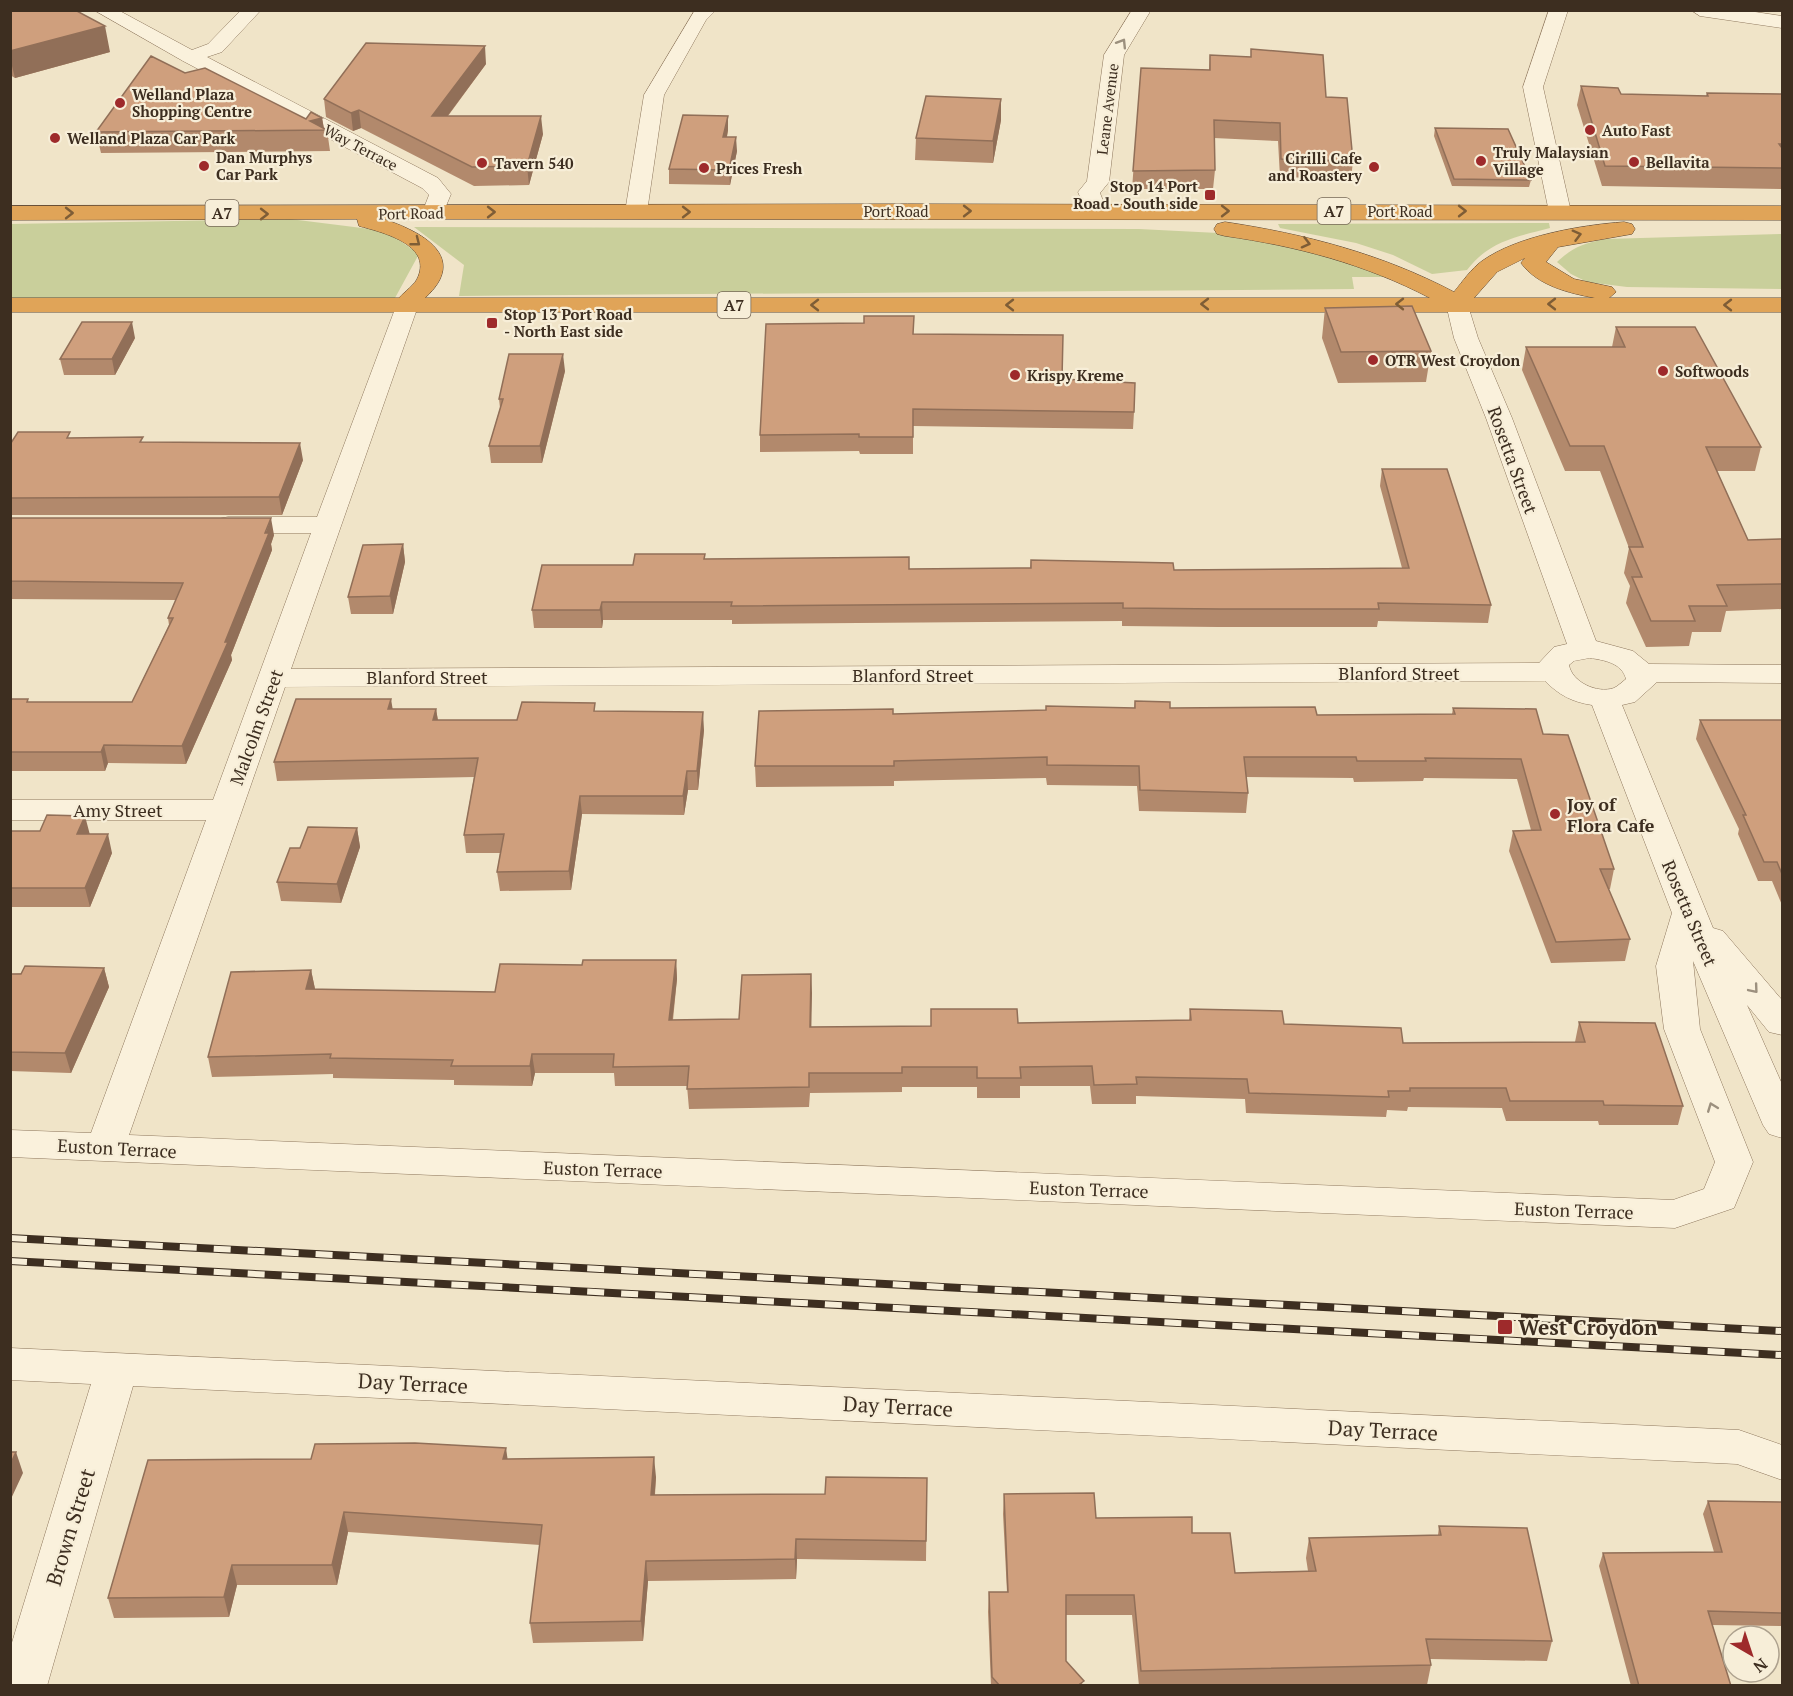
<svg xmlns="http://www.w3.org/2000/svg" width="1793" height="1696" viewBox="0 0 1793 1696" font-family="'PT Serif',serif">
  <rect width="100%" height="100%" fill="#f0e4c8"/>
  <path fill="#c9cf9b" d="M290,219L386,231L419,254L395,298L11,299L10,224Z
    M1549,223L1550,228C1516,237 1489,241 1467,270L1432,274L1393,255L1356,243L1280,228L1278,224Z
    M414,227L1139,229L1218,233L1301,245L1403,277H1352L1354,289L459,296L464,265Z
    M1782,234V289L1627,287L1587,282L1571,274L1557,262C1573,247 1584,243 1606,239Z"/>
  <g fill="none" stroke-linecap="round" stroke-linejoin="round">
    <defs>
      <path id="minor" d="M94,10H118L192,50L208,44L241,10H261L222,52L207,57L438,178L451,194L441,218H425L422,213L429,195L422,188L183,61Z
        M695,10H716L706,20L664,95L647,212L644,217H628L625,212L644,95Z
        M1132,10H1151L1124,55L1109,182L1100,193L1107,211L1104,216H1088L1078,192L1087,181L1104,55Z
        M1549,10H1568L1543,87L1571,212L1568,217H1552L1549,212L1523,87Z
        M1691,10H1742L1782,16V28L1700,16Z
        M1458,297L1466,299L1478,338L1512,418L1596,641L1633,651L1649,664L1782,665V683L1657,682L1635,702L1622,705L1713,928L1723,931L1782,1000V1035L1769,1032L1747,1005L1782,1084V1138L1769,1134L1763,1125L1693,961L1700,1029L1753,1162L1734,1208L1675,1228L10,1157V1130L91,1133L206,820H10V800H213L311,533H228L218,531L214,525L218,519L228,517H317L398,301H414L418,306L291,669L1539,663L1554,647L1567,644L1486,418L1454,338L1446,304L1450,299ZM1590,658C1604,660 1622,663 1626,679C1622,682 1618,686 1614,688C1597,694 1572,682 1569,665L1574,661ZM1545,681C1559,695 1572,702 1592,705L1672,913L1656,966L1664,1029L1715,1162L1704,1189L1673,1200L129,1135L285,687Z
        M10,1348L1739,1430L1782,1445V1480L1737,1464L133,1386L47,1686H10V1649L91,1384L10,1380Z"/>
      <path id="highway" d="M908,204L1782,206V220L383,219C421,231 470,257 425,298H1430C1365,264 1296,246 1225,236L1217,234L1214,229L1217,224L1225,222C1305,234 1382,254 1454,292C1463,281 1471,269 1482,261C1517,236 1581,225 1624,222L1632,224L1635,229L1632,234L1558,247L1546,262L1574,279L1612,287L1616,292L1609,298H1782V312H10V298H399C405,291 415,285 418,277C432,244 381,232 359,226L357,219L10,220V206ZM1525,258L1521,263C1538,286 1569,293 1595,298H1474L1497,272Z"/>
    </defs>
    <use href="#minor" stroke="#8d765c" stroke-width="1"/>
    <use href="#highway" stroke="#5b4430" stroke-width="1"/>
    <use href="#minor" fill="#faf1dc" fill-rule="evenodd"/>
    <use href="#highway" fill="#e0a458" fill-rule="evenodd"/>
    <defs>
      <path id="rail" d="M10,1238L1782,1331
        M10,1261L1782,1355"/>
    </defs>
    <use href="#rail" stroke="#3d2e20" stroke-width="8"/>
    <use href="#rail" stroke="#f7eed8" stroke-width="6" stroke-dasharray="17" stroke-linecap="butt"/>
  </g>
  <path fill="#b2896c" d="M10,10L110,52L15,78L10,75Z
    M1251,49L1326,97L1353,161L1351,179L1280,177L1278,141L1214,138L1215,170L1213,189H1132L1141,68L1209,70L1210,55L1251,57Z
    M486,64L448,116L543,134L529,185L474,186L361,128L353,131L326,117L324,99Z
    M185,73L306,119L322,118L324,128L327,130L330,151L101,153L96,132Z
    M1581,86L1621,94L1706,96L1707,93L1782,94V189L1602,186L1577,105Z
    M728,116V130L727,137L737,151L730,185L669,184V169Z
    M1001,120L993,163L915,160L916,138Z
    M1435,128L1531,180L1529,187L1452,186L1434,136Z
    M1325,308L1431,351L1426,382L1338,383L1322,338Z
    M1616,327L1761,447L1755,471H1717L1748,540L1782,539V609L1726,611L1721,632H1692L1689,646L1646,647L1626,603L1630,586L1624,573L1629,548L1600,471H1565L1522,370L1526,347H1612Z
    M913,334L1062,379L1134,412L1133,429L913,426V454H860L859,451L760,452V435Z
    M135,338L115,375H64L60,359Z
    M565,371L542,463H491L489,446L500,408L499,399Z
    M71,438L144,442L303,460L282,515H10V443Z
    M1382,469L1491,605L1488,623L1378,621L1377,627H1218L1122,626V621L732,624V620H603L602,628H534L532,610L633,565L705,554V559L909,569L1030,568L1031,560L1174,570L1402,568L1380,486Z
    M10,518L274,535L271,544L272,550L231,655L232,660L186,764L108,763L105,771H10V699L29,702H132L169,625L168,618L176,600L10,599Z
    M403,544L405,562L393,614H351L348,597Z
    M1135,701L1170,708L1317,715L1452,714L1453,708L1543,734L1614,869L1610,889H1608L1630,939L1625,961L1551,963L1509,851L1513,831L1531,830L1517,779L1424,778L1423,781L1354,782L1353,778L1246,777L1248,793L1246,813L1139,811L1137,786L1047,785L1046,778L894,781V786L756,787L755,766L893,714L1134,708Z
    M393,709H436L438,720H517L596,711L704,730L698,790H688L684,815L582,814L571,890L500,891L497,872L500,853H466L464,835L474,777L277,781L274,762Z
    M1700,720H1782V905L1772,881H1758L1738,834L1739,829L1696,739Z
    M357,828L360,847L341,903L281,901L277,882Z
    M10,831L90,834L112,853L90,907H10Z
    M676,960L677,979L673,1020L739,1019L811,974V1027L931,1026L1018,1023L1189,1020L1190,1009L1403,1043L1575,1042L1579,1022L1683,1106L1678,1125H1599L1598,1121H1506L1502,1108L1408,1107L1407,1111L1387,1110L1386,1117L1246,1113L1245,1099L1136,1096V1104H1092L1090,1086H1020V1098H977V1087H902V1092L810,1093L809,1107L689,1109L687,1086H615L614,1073H535L532,1086L454,1085V1080L333,1078V1074L212,1077L208,1057L311,970L315,989L495,992L582,965Z
    M104,968L109,987L71,1073L10,1071V974Z
    M508,1459L656,1477L655,1495L825,1494L927,1478L926,1561L797,1559L796,1579L648,1581L643,1641L533,1643L530,1623L540,1545L348,1532L337,1585H237L229,1617L114,1618L108,1598L148,1460Z
    M1004,1494L1096,1518L1192,1533L1235,1573L1308,1571L1306,1558L1309,1538L1438,1535L1439,1526L1552,1641L1547,1661L1430,1659L1431,1665L1427,1685L1139,1686L1132,1615H1066V1661L1084,1686H991L988,1612L989,1592H1007L1003,1514Z
    M1708,1501L1782,1502V1626L1712,1625L1731,1686H1631L1599,1566L1603,1553L1714,1552L1703,1514Z"/>
  <path fill="#916f58" d="M105,26L110,52L15,78L10,58V51Z
    M485,46L486,64L434,134L432,116Z
    M1001,99V120L993,163V141Z
    M359,110L361,128L353,131L351,113Z
    M541,116L543,134L529,185L527,166Z
    M728,116V130L724,151L723,137Z
    M322,118L324,130L310,121Z
    M736,137L737,151L730,185L729,170Z
    M132,322L135,338L115,375L112,359Z
    M563,354L565,371L542,463L540,446Z
    M300,443L303,460L282,515L279,497Z
    M271,518L274,535L271,544L272,550L231,655L232,660L186,764L182,746L225,642Z
    M403,544L405,562L393,614L390,596Z
    M602,602L603,620L602,628L600,610Z
    M391,699L394,717L388,709Z
    M436,709L439,728L433,720Z
    M703,712L704,730L698,790L697,771Z
    M104,745L108,763L105,771L101,752Z
    M687,771L688,790L684,815L683,796Z
    M580,796L582,814L571,890L569,871Z
    M85,816L90,835L77,834Z
    M357,828L360,847L341,903L337,884Z
    M108,834L112,853L90,907L85,888Z
    M676,960L677,979L670,1040L669,1020Z
    M104,968L109,987L71,1073L65,1053Z
    M311,970L315,989H306Z
    M811,974L812,993L811,1046L810,1027Z
    M532,1054L535,1073L532,1086L530,1066Z
    M506,1448L509,1469L503,1459Z
    M16,1452L23,1473L10,1501V1465Z
    M654,1457L656,1477L653,1515L651,1495Z
    M344,1512L348,1532L337,1585L332,1565Z
    M796,1539L797,1559L796,1579L795,1559Z
    M646,1561L648,1581L643,1641L641,1621Z
    M232,1565L237,1585L229,1617L224,1597Z"/>
  <path fill="#cf9f7d" stroke="#916f58" stroke-width="1.5" d="M10,10H75L105,26L10,51Z
    M366,43L485,46L432,116H541L527,166L472,167L359,110L351,113L324,99Z
    M1251,49L1323,55L1326,97L1347,98L1353,161L1281,159L1280,123L1214,120L1215,170L1133,171L1141,68L1210,70V55L1251,57Z
    M151,56L185,73L205,68L306,119L311,112L322,118L310,121L327,130L96,132Z
    M1581,86L1618,88L1621,94L1708,96L1707,93L1782,94V144H1779L1782,148V168L1605,166Z
    M926,96L1001,99L993,141L916,138Z
    M683,115L728,116L723,137H736L729,170L669,169Z
    M1435,128L1508,129L1531,180L1454,179Z
    M1412,306L1431,351L1341,352L1325,308Z
    M864,316H914L913,334L1063,335L1062,379L1135,383L1134,412L913,409V437H859V434L760,435L766,324L864,323Z
    M82,322H132L112,359H60Z
    M1616,327H1695L1761,447H1706L1748,540L1782,539V584L1717,585L1727,606H1689L1695,621H1651L1632,577H1642L1629,547H1643L1604,446H1570L1526,347H1625Z
    M509,354H563L540,446H489L503,399H499Z
    M18,432H70L67,438L143,437L140,442L300,443L279,497L10,498V443H11Z
    M1382,469H1447L1491,605L1378,603L1379,609H1220L1123,608V603L731,606L732,602H602L600,610H532L542,565H633L635,554H705L704,559L909,557V569L1031,568V560L1173,563L1174,570L1409,568Z
    M10,518H271L265,533H269L225,642H228L182,746L104,745L101,752H10V699H28L27,702H132L173,618H168L183,583L10,581Z
    M403,544L390,596L348,597L363,545Z
    M296,699H391L388,709H436L433,720H517L522,702L595,703L594,711L703,712L697,771H687L683,796H580L569,871L497,872L504,834L464,835L478,758L274,762Z
    M1135,701L1170,702V708L1315,707L1317,715L1455,714L1453,708L1536,709L1543,734L1568,735L1614,869H1600L1630,939L1556,942L1513,831L1541,830L1521,759L1425,758L1426,761H1357L1356,757H1244L1248,793L1140,790L1139,766L1047,765V757L894,761V766H755L759,711L893,709V714L1046,710V706L1135,708Z
    M1700,720H1782V874L1777,862H1764L1743,815H1746Z
    M47,815L85,816L77,834H108L85,888H10V831H40Z
    M308,827L357,828L337,884L277,882L290,848H300Z
    M583,960H676L669,1020L739,1019L742,975L811,974L810,1027L931,1026V1009H1017L1018,1023L1191,1020L1190,1009L1282,1011L1284,1024L1401,1028L1403,1043L1585,1042L1579,1022L1655,1023L1683,1106L1604,1105L1603,1101H1510L1506,1088H1410V1091H1388L1389,1097L1249,1093L1247,1079L1136,1077L1137,1084L1094,1085L1092,1066L1020,1067L1021,1078H977V1067H902V1073H809V1087L687,1089L689,1066L613,1067L614,1054H532L530,1066H451L453,1060L330,1058L331,1054L208,1057L231,972L311,970L306,989L495,992L500,964L582,965Z
    M25,966L104,968L65,1053L10,1052V974H21Z
    M415,1443L506,1448L503,1459L654,1457L651,1495L825,1494L826,1477L927,1478L926,1541L796,1539L795,1559L646,1561L641,1621L530,1623L542,1525L344,1512L332,1565H232L224,1597L108,1598L148,1460L311,1459L315,1444Z
    M10,1452H16L10,1465Z
    M1094,1493L1096,1518L1192,1517V1533H1230L1235,1573L1316,1571L1309,1538L1441,1535L1439,1526L1527,1528L1552,1641L1426,1639L1431,1665L1141,1671L1134,1595H1066V1661L1084,1681L1077,1686H1000L992,1677L989,1592H1008L1004,1494Z
    M1708,1501L1782,1502V1613L1708,1611L1731,1686H1639L1603,1553L1722,1552Z"/>
  <defs><path id="oneway-chevron" d="M-2-3.5L2.5 0L-2 3.5" fill="none" stroke-width="1.6" stroke-linecap="round" stroke-linejoin="round" transform="scale(1.5)"/></defs>
  <g stroke="#9c907e">
    <use href="#oneway-chevron" transform="translate(1122 43) rotate(-58)"/>
    <use href="#oneway-chevron" transform="translate(1754 989) rotate(50)"/>
    <use href="#oneway-chevron" transform="translate(1712 1107) rotate(-111)"/>
  </g>
  <g stroke="#7e5d36">
    <use href="#oneway-chevron" transform="translate(967 211)"/>
    <use href="#oneway-chevron" transform="translate(1225 211)"/>
    <use href="#oneway-chevron" transform="translate(1462 211)"/>
    <use href="#oneway-chevron" transform="translate(491 212)"/>
    <use href="#oneway-chevron" transform="translate(686 212)"/>
    <use href="#oneway-chevron" transform="translate(69 213)"/>
    <use href="#oneway-chevron" transform="translate(264 214)"/>
    <use href="#oneway-chevron" transform="translate(1577 235) rotate(-15)"/>
    <use href="#oneway-chevron" transform="translate(416 242) rotate(38)"/>
    <use href="#oneway-chevron" transform="translate(1306 243) rotate(14)"/>
    <use href="#oneway-chevron" transform="translate(1205 304) rotate(180)"/>
    <use href="#oneway-chevron" transform="translate(1400 304) rotate(180)"/>
    <use href="#oneway-chevron" transform="translate(1552 304) rotate(-180)"/>
    <use href="#oneway-chevron" transform="translate(815 305) rotate(180)"/>
    <use href="#oneway-chevron" transform="translate(1010 305) rotate(180)"/>
    <use href="#oneway-chevron" transform="translate(1728 305) rotate(-180)"/>
  </g>
  <g fill="#9e2a2b" stroke="#f7eed8" stroke-width="2">
    <circle cx="120" cy="103" r="6"/>
    <circle cx="1590" cy="130" r="6"/>
    <circle cx="55" cy="138" r="6"/>
    <circle cx="1481" cy="161" r="6"/>
    <circle cx="1634" cy="162" r="6"/>
    <circle cx="482" cy="163" r="6"/>
    <circle cx="204" cy="166" r="6"/>
    <circle cx="1374" cy="167" r="6"/>
    <circle cx="704" cy="168" r="6"/>
    <rect x="1204" y="189" width="12" height="12" rx="3"/>
    <rect x="486" y="317" width="12" height="12" rx="3"/>
    <circle cx="1373" cy="360" r="6"/>
    <circle cx="1663" cy="371" r="6"/>
    <circle cx="1015" cy="375" r="6"/>
    <circle cx="1555" cy="814" r="6"/>
    <rect x="1497" y="1319" width="16" height="16" rx="3"/>
  </g>
  <g text-anchor="middle" dominant-baseline="central" stroke-width="4.5" stroke-linejoin="round" paint-order="stroke">
    <g font-size="15" font-weight="bold" fill="#3d2e20" stroke="#f7eed8" text-anchor="start">
      <text x="132" y="94">Welland Plaza<tspan x="132" dy="17">Shopping Centre</tspan></text>
      <text x="1602" y="130">Auto Fast</text>
      <text x="67" y="138">Welland Plaza Car Park</text>
      <text x="1493" y="152">Truly Malaysian<tspan x="1493" dy="17">Village</tspan></text>
      <text x="216" y="157">Dan Murphys<tspan x="216" dy="17">Car Park</tspan></text>
      <text x="1362" y="158" text-anchor="end">Cirilli Cafe<tspan x="1362" dy="17">and Roastery</tspan></text>
      <text x="1646" y="162">Bellavita</text>
      <text x="494" y="163">Tavern 540</text>
      <text x="716" y="168">Prices Fresh</text>
      <text x="1198" y="186" text-anchor="end">Stop 14 Port<tspan x="1198" dy="17">Road - South side</tspan></text>
      <text x="504" y="314">Stop 13 Port Road<tspan x="504" dy="17">- North East side</tspan></text>
      <text x="1385" y="360">OTR West Croydon</text>
      <text x="1675" y="371">Softwoods</text>
      <text x="1027" y="375">Krispy Kreme</text>
    </g>
    <g font-size="15" fill="#3d2e20" stroke="#f7eed8">
      <text transform="translate(1107 109) rotate(-83)">Leane Avenue</text>
      <text transform="translate(361 147) rotate(28)">Way Terrace</text>
      <text x="896" y="211">Port Road</text>
      <text x="1400" y="211">Port Road</text>
      <text transform="translate(411 213) rotate(-1)">Port Road</text>
    </g>
    <g fill="#f7eed8" stroke="#756857" stroke-width="1.5">
      <rect x="1317.5" y="198" width="33" height="26" rx="4.5"/>
      <rect x="205.5" y="200" width="33" height="26" rx="4.5"/>
      <rect x="717.5" y="292" width="33" height="26" rx="4.5"/>
    </g>
    <g font-size="16" font-weight="bold" fill="#3d2e20">
      <text x="1334" y="211">A7</text>
      <text x="222" y="213">A7</text>
      <text x="734" y="305">A7</text>
    </g>
    <g font-size="18" fill="#3d2e20" stroke="#f7eed8">
      <text transform="translate(1513 460) rotate(70)">Rosetta Street</text>
      <text x="1399" y="673">Blanford Street</text>
      <text x="913" y="675">Blanford Street</text>
      <text x="427" y="677">Blanford Street</text>
      <text transform="translate(256 727) rotate(-70)">Malcolm Street</text>
      <text x="118" y="810">Amy Street</text>
      <text transform="translate(1690 913) rotate(67)">Rosetta Street</text>
      <text transform="translate(117 1148) rotate(3)">Euston Terrace</text>
      <text transform="translate(603 1169) rotate(2)">Euston Terrace</text>
      <text transform="translate(1089 1189) rotate(2)">Euston Terrace</text>
      <text transform="translate(1574 1210) rotate(2)">Euston Terrace</text>
    </g>
    <g font-size="18" font-weight="bold" fill="#3d2e20" stroke="#f7eed8" text-anchor="start">
      <text x="1567" y="804">Joy of<tspan x="1567" dy="21">Flora Cafe</tspan></text>
    </g>
    <g font-size="21" font-weight="bold" fill="#3d2e20" stroke="#f7eed8" text-anchor="start">
      <text x="1518" y="1327">West Croydon</text>
    </g>
    <g font-size="21" fill="#3d2e20" stroke="#f7eed8">
      <text transform="translate(413 1383) rotate(3)">Day Terrace</text>
      <text transform="translate(898 1406) rotate(3)">Day Terrace</text>
      <text transform="translate(1383 1430) rotate(3)">Day Terrace</text>
      <text transform="translate(70 1527) rotate(-73)">Brown Street</text>
    </g>
  </g>
  <rect width="1793" height="1696" fill="none" stroke="#3d2e20" stroke-width="24"/>
  <g transform="translate(1751 1654) rotate(141)"><circle r="28" fill="#f7eed8" stroke="#ada18e" stroke-width="1.5"/>
  <path d="M0-4.5L10 22L0 15L-10 22Z" fill="#9e2a2b"/>
  <text y="-9" font-size="16" font-weight="bold" text-anchor="middle" fill="#3d2e20">N</text>
  </g>
</svg>
